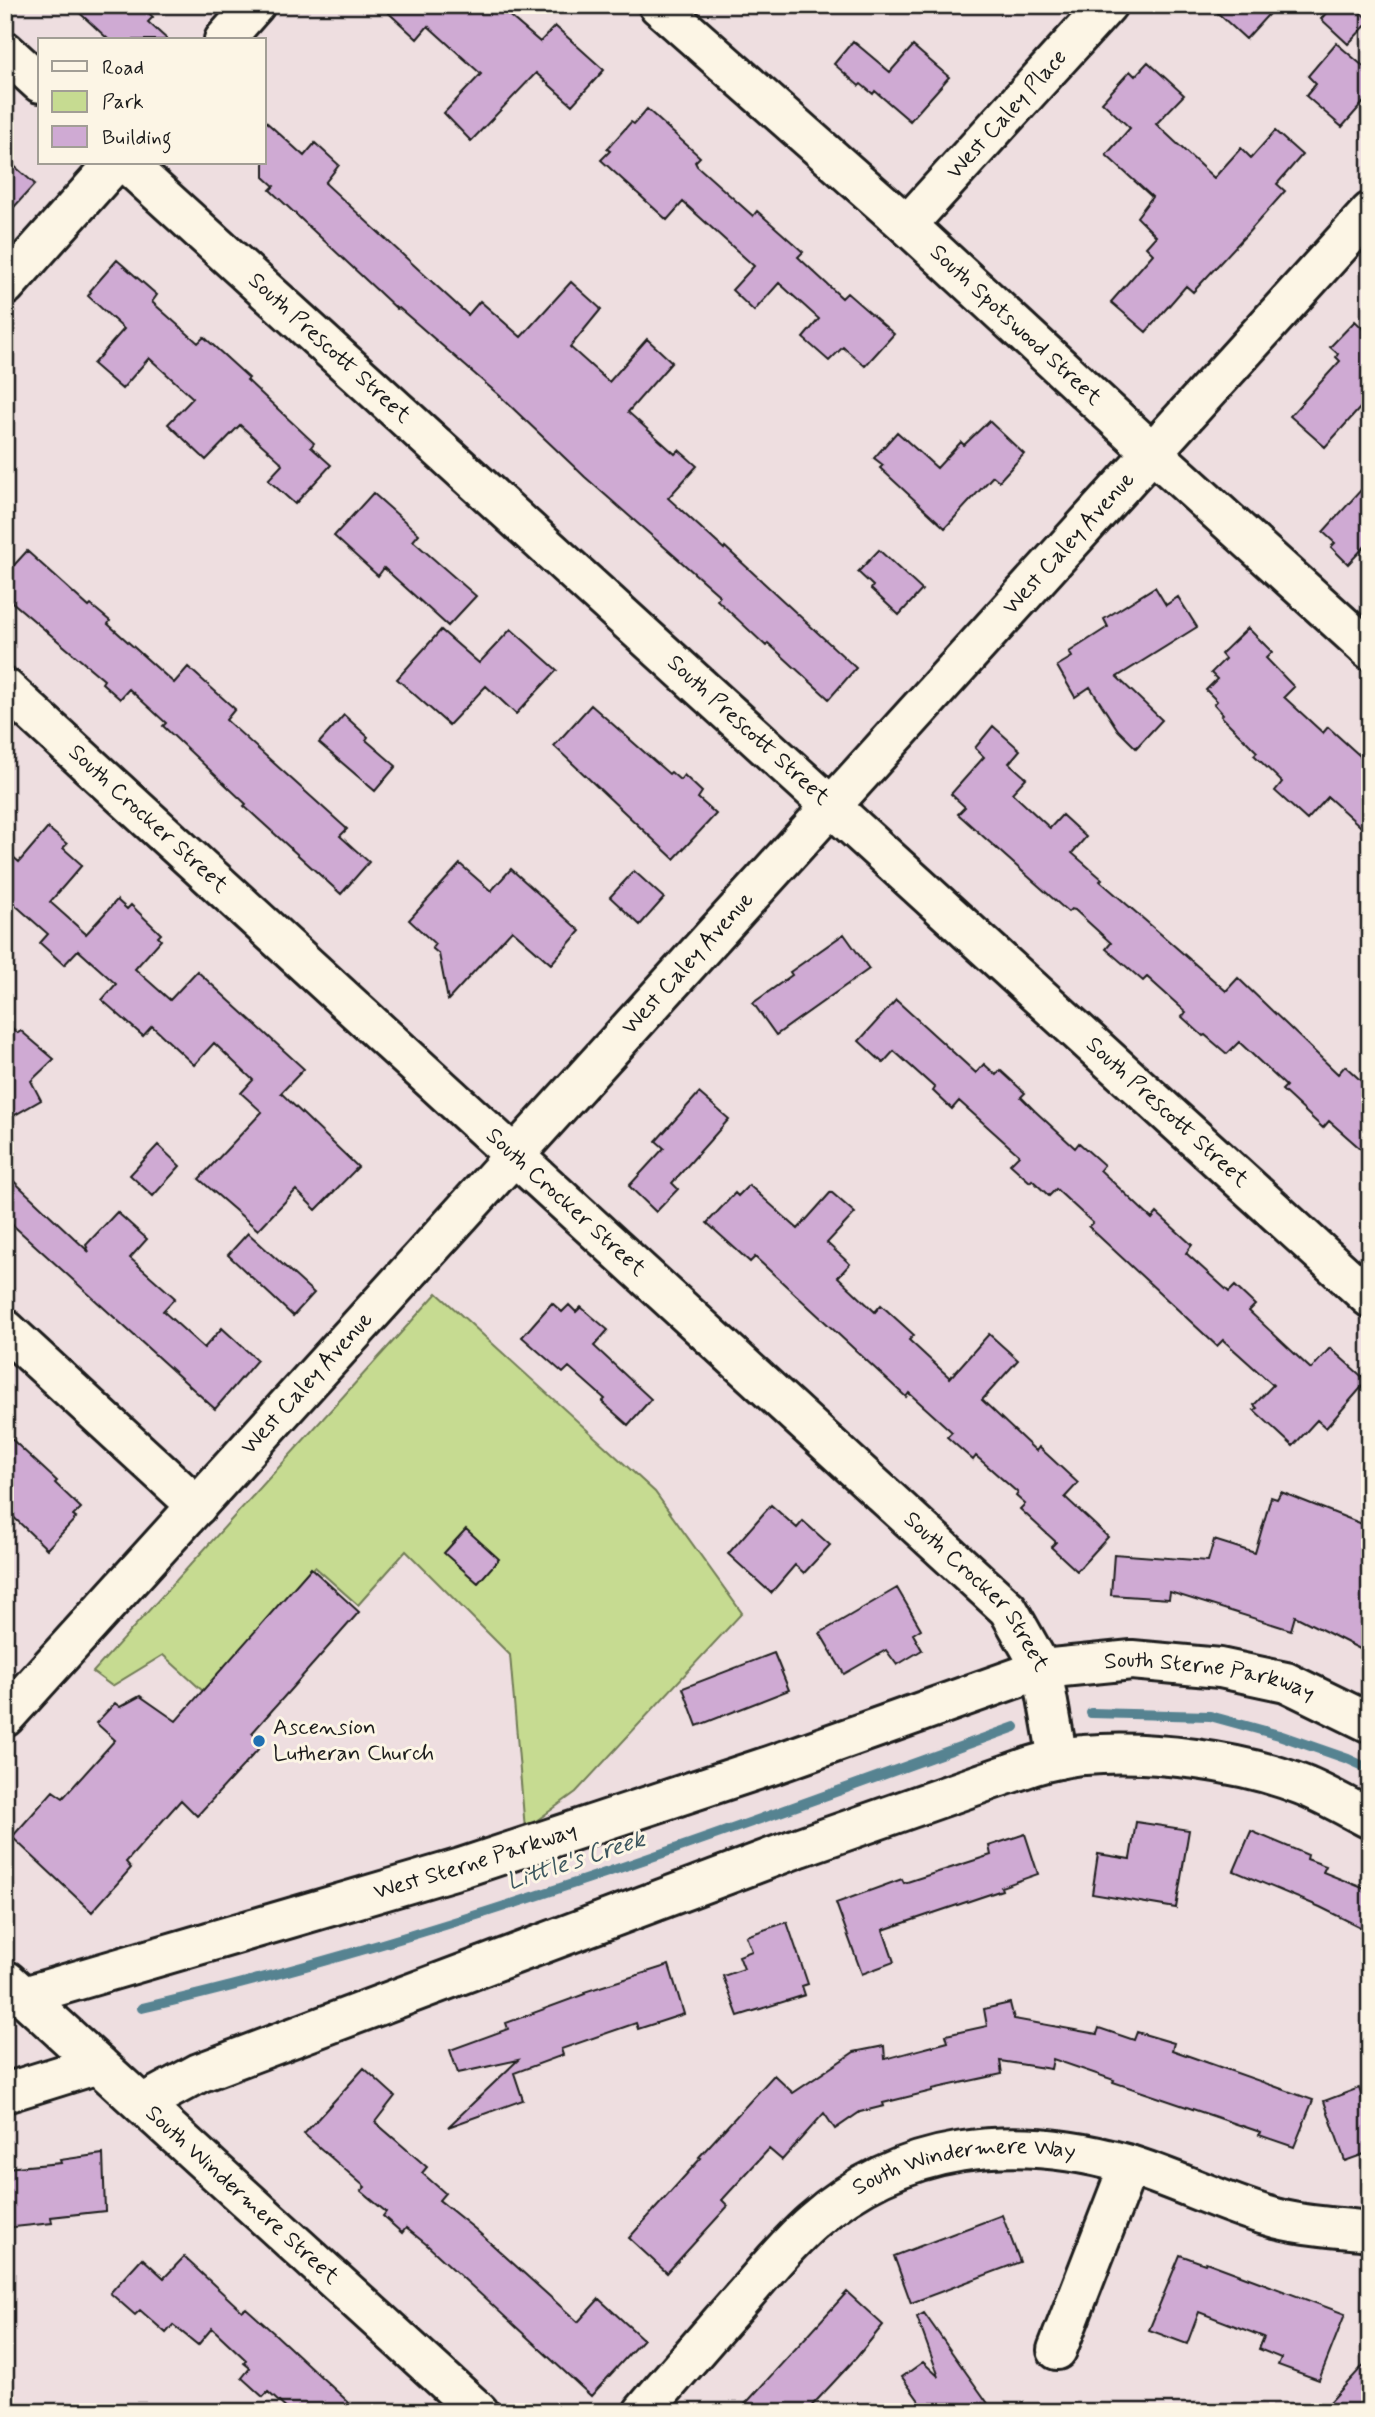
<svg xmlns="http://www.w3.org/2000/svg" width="1375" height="2417" viewBox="0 0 1375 2417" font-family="Mynerve,sans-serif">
  <rect width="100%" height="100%" fill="#eedee0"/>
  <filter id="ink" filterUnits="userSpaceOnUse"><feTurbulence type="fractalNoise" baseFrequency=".0143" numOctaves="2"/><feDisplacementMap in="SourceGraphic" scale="14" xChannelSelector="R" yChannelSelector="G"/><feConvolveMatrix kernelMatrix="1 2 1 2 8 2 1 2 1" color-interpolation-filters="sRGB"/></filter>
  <g filter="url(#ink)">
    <path fill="#c6db91" stroke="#717c56" stroke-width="2" d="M437,1293L655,1492L742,1613L576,1792L525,1829L510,1655L406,1551L358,1605L315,1567L204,1692L163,1655L112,1686L93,1672Z"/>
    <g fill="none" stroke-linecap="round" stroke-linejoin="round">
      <path stroke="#578391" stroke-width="10" d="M1091,1713L1210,1716L1279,1735L1348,1759L1370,1769
        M142,2008C440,1939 727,1831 1015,1727"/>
    </g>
    <path fill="#cfaad3" stroke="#1c1c1c" stroke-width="2" d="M71,5H140L153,17L148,22L168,40H109Z
      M380,5H497L540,42L555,26L604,70L572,105L536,73L471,141L444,113L481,74L428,26L417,39Z
      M1209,5H1277L1246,39Z
      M1333,5H1352L1370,21L1348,44L1321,19Z
      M853,41L890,72L913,46L949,77L910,121L875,91L873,94L861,84L859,86L834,64Z
      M1336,43L1370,72V95L1342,127L1306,96L1316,84L1308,76Z
      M1148,62L1184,95L1156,124L1214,178L1241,148L1251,158L1275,131L1302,155L1277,184L1285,191L1246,235L1193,292L1186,286L1146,332L1111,302L1153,254L1146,247L1156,236L1137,217L1152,197L1106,155L1130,128L1102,102L1130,71L1135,76Z
      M647,109L700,157L695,162L697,166L753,216L757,211L803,252L798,257L842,298L847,293L894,334L865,366L843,347L829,361L803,338L819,319L779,283L754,311L732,290L754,266L683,202L667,220L601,160L610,151L607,149L631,122L634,124Z
      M264,120L304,156L315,143L339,165L325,183L468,315L480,301L521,337L571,282L601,309L570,347L609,382L647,339L672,362L628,412L675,454L679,450L697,466L668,498L724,549L725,547L856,668L829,699L768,643L766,646L717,600L720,596L585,477L500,396L399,308L397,309L270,190L274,186L264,177Z
      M5,158L35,184L5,217Z
      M117,260L157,295L152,302L198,343L204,337L249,378L247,380L314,443L311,447L331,465L295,504L268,480L282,465L280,461L240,425L206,460L168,424L193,398L149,358L122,389L93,364L124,329L88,296L91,292L90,291Z
      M1355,321L1370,335V397L1325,447L1290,416L1340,361L1336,357L1338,354L1330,347Z
      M989,421L1024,454L999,481L993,476L945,528L880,468L883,465L874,458L897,432L937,468L961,442L964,445Z
      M1370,480V541L1348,564L1331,547L1335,543L1323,532Z
      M373,493L419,534L413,541L476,596L448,626L384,568L378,576L334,536Z
      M879,550L922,590L899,615L871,589L873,586L858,572Z
      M27,551L89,607L91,605L110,621L108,624L174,683L188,667L235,709L226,720L347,829L340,836L369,862L341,894L244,806L246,804L163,726L166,723L129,689L120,699L102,683L104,680L5,596V575Z
      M1155,587L1166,605L1178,597L1197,627L1117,677L1162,720L1136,748L1118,730L1090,687L1075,697L1057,666L1072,657L1069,652L1108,627L1104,619Z
      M1248,628L1272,652L1266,658L1294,687L1284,697L1323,733L1328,727L1370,765V835L1328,797L1307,820L1275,791L1282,782L1254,755L1257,752L1221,716L1223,714L1214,704L1217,701L1206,690L1217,679L1211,673L1225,659L1221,654Z
      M511,629L557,670L516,714L486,686L449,725L397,679L441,630L479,663Z
      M591,705L669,774L671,772L680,780L684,775L702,792L698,798L716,814L674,859L554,746Z
      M344,715L368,737L366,740L396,766L375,791L319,743Z
      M993,726L1020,750L1009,763L1026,778L1012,793L1050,828L1062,815L1086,837L1072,853L1102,879L1100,881L1226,991L1238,978L1338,1074L1345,1066L1370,1089V1157L1329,1121L1323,1128L1282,1090L1286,1086L1239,1042L1227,1054L1205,1035L1203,1036L1182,1017L1186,1012L1147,977L1143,981L1106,949L1111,943L1075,910L1071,909L1068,912L958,814L965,807L951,794L984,757L975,748Z
      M48,828L67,844L63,848L82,865L50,902L86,934L117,900L127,909L131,905L161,934L158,937L161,940L135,969L170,1000L197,971L304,1069L281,1093L358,1167L316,1210L296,1190L258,1230L199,1179L262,1112L241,1093L253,1080L214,1043L194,1065L152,1026L143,1036L102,1000L116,984L78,950L64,965L40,943L48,934L5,896V850L19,862Z
      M460,864L491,891L511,869L580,931L551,964L512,930L448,1000L439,954L432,948L435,944L409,920Z
      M634,871L664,898L640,925L610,897Z
      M844,934L869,969L776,1035L753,1003L792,975L790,972Z
      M896,1000L976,1073L984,1064L996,1075L1000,1070L1025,1093L1021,1097L1035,1111L1075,1148L1079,1143L1104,1165L1100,1170L1152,1219L1157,1213L1192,1245L1186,1253L1229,1292L1235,1286L1255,1305L1249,1311L1311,1369L1330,1348L1367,1381L1326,1428L1317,1420L1293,1446L1254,1410L1257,1408L1254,1405L1273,1385L1223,1340L1217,1346L1089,1227L1093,1223L1056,1189L1049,1196L1032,1180L1030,1182L1010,1164L1019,1155L959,1101L952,1109L933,1091L935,1088L894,1051L883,1063L859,1041Z
      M5,1022L18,1033L21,1031L54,1059L31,1081L41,1100L13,1116L7,1104L5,1105Z
      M699,1093L729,1119L672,1183L678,1189L656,1212L629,1186L664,1148L656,1141Z
      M158,1145L180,1166L153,1196L130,1175Z
      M5,1173L89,1252L86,1245L117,1212L147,1239L130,1258L175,1298L163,1311L204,1348L222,1328L257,1360L215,1409L5,1218Z
      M749,1185L798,1229L831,1192L855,1213L827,1243L850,1264L838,1277L875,1312L881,1305L914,1335L909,1340L950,1378L989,1334L1018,1360L982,1400L1036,1451L1039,1447L1078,1483L1065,1497L1108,1537L1077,1571L1051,1547L1056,1542L1020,1509L1025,1504L1016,1496L1018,1493L976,1456L973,1460L947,1437L952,1432L909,1393L906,1397L755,1257L750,1262L707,1223L735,1193L738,1196Z
      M248,1233L314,1293L293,1316L228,1255Z
      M552,1303L562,1312L569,1305L576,1312L581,1307L608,1330L594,1346L651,1399L628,1425L602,1402L605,1399L569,1367L563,1373L522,1337Z
      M5,1433L57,1481L55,1483L81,1508L73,1516L76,1518L47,1549L5,1509Z
      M1281,1492L1370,1527V1654L1295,1616L1291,1630L1170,1592L1169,1599L1111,1595L1114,1554L1208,1561L1214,1540L1255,1553L1271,1497L1277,1499Z
      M771,1505L797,1528L803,1521L830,1545L804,1573L795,1565L771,1593L728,1554Z
      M466,1529L499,1559L478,1583L444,1553Z
      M311,1568L359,1612L252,1733L263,1744L197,1816L181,1800L126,1862L131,1868L92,1912L12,1837L53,1791L63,1798L115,1740L96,1723L115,1703L120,1707L140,1696L176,1721Z
      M897,1588L921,1629L913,1634L922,1650L897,1665L886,1650L844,1674L820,1633Z
      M774,1653L789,1690L697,1726L683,1688Z
      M1136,1822L1189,1830L1176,1908L1092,1894L1098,1854L1130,1859Z
      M1251,1831L1308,1855L1307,1859L1326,1866L1323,1872L1370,1891V1932L1320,1907L1234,1871Z
      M1025,1834L1038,1874L1001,1887L1002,1890L883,1930L894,1962L862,1974L836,1903L902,1879L904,1883L991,1855L989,1846Z
      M787,1922L808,1984L802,1986L805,1995L738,2016L723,1976L744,1969L739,1956L752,1951L746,1936Z
      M669,1965L684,2014L638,2029L636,2023L561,2049L563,2055L514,2073L523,2100L448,2127L518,2060L458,2073L450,2050L508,2029L506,2023L585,1994L584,1992Z
      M1010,2003L1014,2019L1097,2034L1099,2028L1134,2040L1137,2032L1174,2043L1172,2050L1313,2100L1294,2147L1259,2135L1260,2132L1113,2082L1114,2080L1053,2059L1051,2069L1000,2061L1002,2074L932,2089V2091L883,2103L884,2106L860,2112L835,2129L824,2113L782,2160L769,2149L722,2200L728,2206L667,2273L629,2238L701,2158L699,2157L774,2075L793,2093L854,2052L884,2046L885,2059L948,2042L946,2035L987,2026L984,2009Z
      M364,2068L395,2096L375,2122L427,2167L422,2173L445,2193L439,2200L475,2229L578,2322L599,2299L643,2339L591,2396L426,2244L406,2228L402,2233L383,2216L386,2212L361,2191L365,2187L304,2134Z
      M1359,2088L1363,2100L1370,2098V2152L1345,2161L1324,2101Z
      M103,2154L105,2211L51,2217L52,2223L5,2228V2168L61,2163L60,2160Z
      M1002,2215L1020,2262L911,2303L894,2256Z
      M1180,2255L1205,2264L1206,2262L1345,2314L1319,2380L1278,2365L1281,2358L1259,2349L1264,2337L1199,2312L1187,2344L1149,2330Z
      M184,2257L242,2311L246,2308L276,2335L359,2412H290L268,2392L263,2397L242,2378L250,2368L244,2363L246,2360L212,2328L198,2345L173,2325L166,2333L140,2310L135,2315L110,2293L142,2258L164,2278Z
      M847,2292L883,2325L857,2357L806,2412H738Z
      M924,2313L994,2412H927L902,2377L923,2362L939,2377L917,2317Z
      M1370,2358V2412H1321Z"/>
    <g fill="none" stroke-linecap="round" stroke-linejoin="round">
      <defs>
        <g id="minor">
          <path id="s1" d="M658,5L907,225L1152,452L1370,650"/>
          <path d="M224,40L255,5"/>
          <path d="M5,51L40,83"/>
          <path id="s2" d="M126,163L1370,1298"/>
          <path id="s3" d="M907,225L1107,5"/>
          <path d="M5,286L115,163"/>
          <path id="s4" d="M5,688L1008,1609L1042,1669L1058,1759"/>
          <path d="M5,1329L197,1506"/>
          <path id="s5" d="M5,1717L1370,212"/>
          <path id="s6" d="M7,1981L479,2412"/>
          <path id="s7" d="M24,1996L461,1868L772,1765L1042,1669L1132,1660L1220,1668L1286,1682L1370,1723"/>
          <path d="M5,2093L98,2064"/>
          <path d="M142,2104L199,2073L800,1847L1031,1766C1048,1761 1066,1756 1084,1755C1148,1749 1241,1761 1302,1785C1325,1794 1347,1807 1370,1819"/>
          <path d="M1057,2350L1129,2165"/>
          <path id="s8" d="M643,2412C677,2372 712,2332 747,2292C768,2268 788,2243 812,2222C901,2143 1015,2132 1126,2164C1173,2178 1218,2201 1265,2215C1299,2226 1335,2227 1370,2231"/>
        </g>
      </defs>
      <use href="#minor" stroke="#1c1c1c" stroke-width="44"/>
      <use href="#minor" stroke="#fcf5e5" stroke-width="38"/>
    </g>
  </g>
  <circle fill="#1f6fb2" stroke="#fcf5e5" stroke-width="2.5" cx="259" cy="1741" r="7"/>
  <g text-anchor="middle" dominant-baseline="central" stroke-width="6" stroke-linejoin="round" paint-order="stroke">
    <g font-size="23" fill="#1c1c1c" stroke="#fcf5e5">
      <text stroke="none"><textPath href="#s3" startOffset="149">West Caley Place</textPath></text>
      <text stroke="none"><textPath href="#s1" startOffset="480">South Spotswood Street</textPath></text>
      <text stroke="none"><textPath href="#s2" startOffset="275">South Prescott Street</textPath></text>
      <text stroke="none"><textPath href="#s5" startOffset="1584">West Caley Avenue</textPath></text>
      <text stroke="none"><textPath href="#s2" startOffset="842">South Prescott Street</textPath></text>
      <text stroke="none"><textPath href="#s4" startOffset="194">South Crocker Street</textPath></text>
      <text stroke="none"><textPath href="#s5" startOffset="1017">West Caley Avenue</textPath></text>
      <text stroke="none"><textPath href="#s2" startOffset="1409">South Prescott Street</textPath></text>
      <text stroke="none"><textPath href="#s4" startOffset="761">South Crocker Street</textPath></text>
      <text stroke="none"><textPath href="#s5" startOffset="450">West Caley Avenue</textPath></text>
      <text stroke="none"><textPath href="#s4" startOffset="1328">South Crocker Street</textPath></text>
      <text stroke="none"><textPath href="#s7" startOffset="1239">South Sterne Parkway</textPath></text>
      <text stroke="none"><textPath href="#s7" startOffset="471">West Sterne Parkway</textPath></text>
      <text stroke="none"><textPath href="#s8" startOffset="422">South Windermere Way</textPath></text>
      <text stroke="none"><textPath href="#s6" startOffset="318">South Windermere Street</textPath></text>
    </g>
    <g font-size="23" fill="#1c1c1c" stroke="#fcf5e5" text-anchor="start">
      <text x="273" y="1728">Ascension<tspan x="273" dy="26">Lutheran Church</tspan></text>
    </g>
    <g font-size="24" font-style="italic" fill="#3f5860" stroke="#fcf5e5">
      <text transform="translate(576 1861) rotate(-18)">Little's Creek</text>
    </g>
  </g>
  <rect width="1375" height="2417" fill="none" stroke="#fcf5e5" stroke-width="28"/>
  <rect x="14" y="14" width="1347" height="2389" fill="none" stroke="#1c1c1c" stroke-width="2.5" filter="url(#ink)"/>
  <rect x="38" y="38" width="228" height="126" fill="#fcf5e5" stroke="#a29e95" stroke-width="2"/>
  <rect x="52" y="61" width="35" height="10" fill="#fcf5e5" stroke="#a29e95" stroke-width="2"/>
  <text x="102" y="74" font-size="21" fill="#1c1c1c">Road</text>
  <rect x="52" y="91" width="35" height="21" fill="#c6db91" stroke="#a29e95" stroke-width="2"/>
  <text x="102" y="108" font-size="21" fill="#1c1c1c">Park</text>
  <rect x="52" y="126" width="35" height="21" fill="#cfaad3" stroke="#a29e95" stroke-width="2"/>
  <text x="102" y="144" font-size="21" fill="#1c1c1c">Building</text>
</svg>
